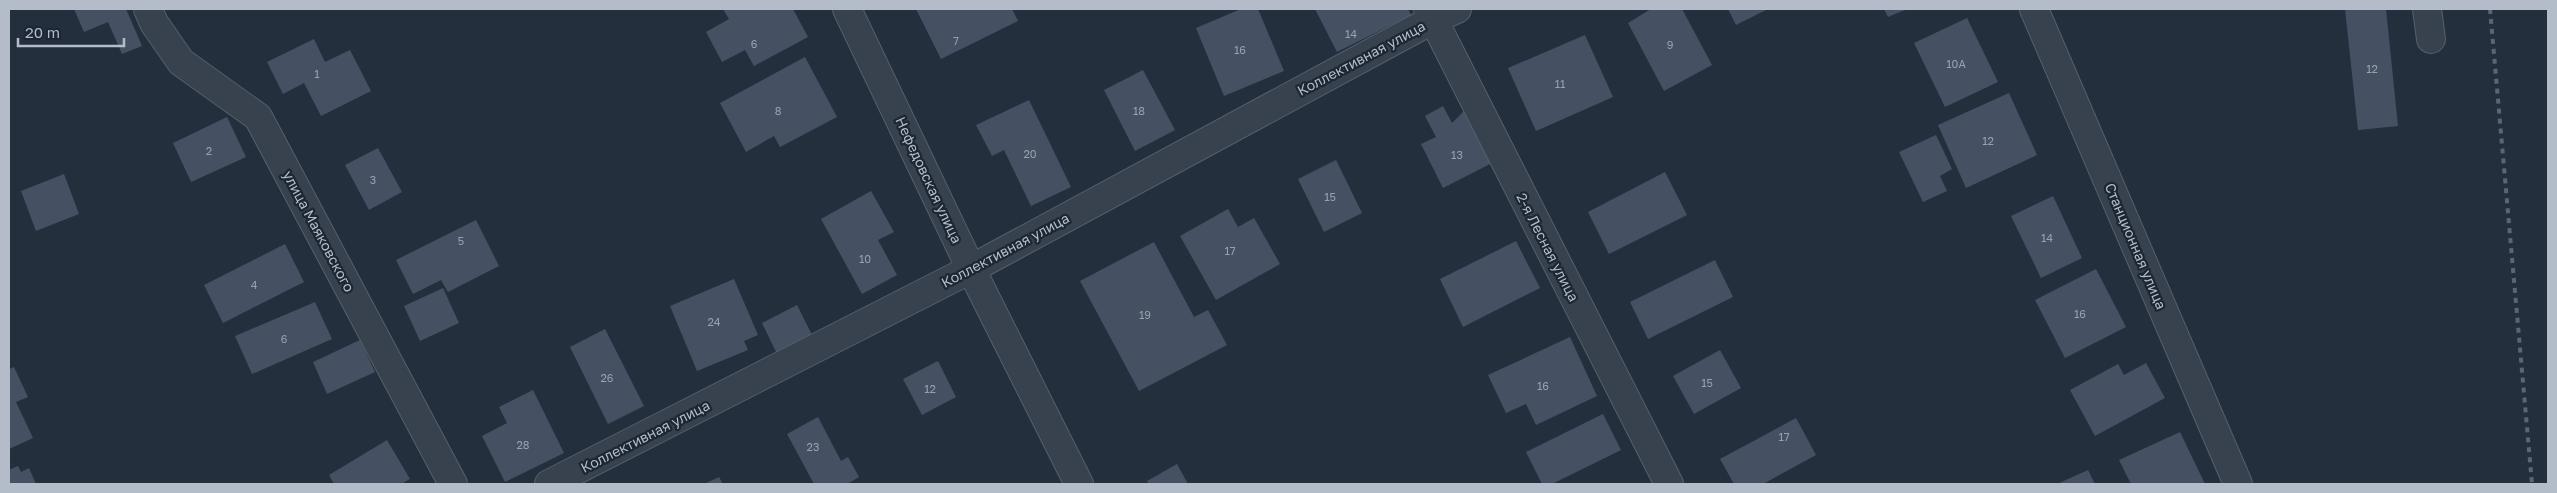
<svg xmlns="http://www.w3.org/2000/svg" width="2557" height="493" viewBox="0 0 2557 493" font-family="'Golos Text',sans-serif">
  <rect width="100%" height="100%" fill="#242f3e"/>
  <path fill="#455162" d="M74,9H126L142,46L122,54L108,22L84,32Z
    M723,9H793L808,37L754,66L745,50L722,62L706,32L729,19Z
    M916,9H1012L1018,21L941,59Z
    M1241,9H1258L1284,71L1224,96L1196,28Z
    M1315,9H1408L1411,15L1337,52Z
    M1651,9H1682L1712,65L1664,91L1628,23Z
    M1728,9H1768L1736,25Z
    M1884,9H1907L1888,17Z
    M2345,9H2386L2398,126L2358,130Z
    M1967,18L1998,82L1945,107L1914,43Z
    M1585,35L1613,97L1536,131L1508,68Z
    M314,39L325,62L350,50L371,91L321,116L304,83L283,94L267,62Z
    M805,57L837,117L780,147L774,136L746,152L720,103Z
    M1143,70L1175,130L1135,151L1104,90Z
    M2009,93L2037,155L1966,188L1938,125Z
    M1029,100L1071,187L1031,206L1004,150L992,156L976,125Z
    M1443,106L1452,123L1465,110L1492,163L1443,188L1421,144L1436,137L1425,116Z
    M227,117L246,157L191,182L173,143Z
    M1936,135L1952,169L1940,176L1947,191L1923,202L1899,152Z
    M378,148L402,192L369,210L345,165Z
    M1336,160L1362,213L1324,232L1298,179Z
    M1665,172L1687,215L1609,254L1588,212Z
    M64,174L79,214L36,231L21,191Z
    M871,191L894,232L878,240L897,275L862,294L821,219Z
    M2053,196L2082,258L2041,278L2011,216Z
    M1228,209L1238,227L1254,218L1280,264L1216,300L1180,236Z
    M476,220L499,266L448,292L441,280L413,294L396,260Z
    M1516,241L1540,288L1463,327L1440,279Z
    M1154,242L1194,317L1208,310L1227,345L1139,391L1080,281Z
    M285,244L304,282L223,323L204,285Z
    M1715,260L1733,297L1648,339L1630,302Z
    M2096,269L2126,327L2065,358L2035,300Z
    M734,279L758,335L744,341L748,350L697,371L670,306Z
    M443,288L459,323L420,341L404,306Z
    M315,302L332,339L252,374L235,336Z
    M797,305L815,341L779,358L762,323Z
    M605,329L644,406L608,424L570,347Z
    M1570,337L1597,396L1536,425L1526,404L1506,413L1488,375Z
    M360,340L375,372L327,394L313,362Z
    M1720,350L1741,388L1694,414L1673,376Z
    M938,361L956,397L922,415L903,379Z
    M2146,363L2165,398L2095,436L2070,390L2118,364L2124,375Z
    M14,367L28,397L16,402L33,438L9,449V369Z
    M533,390L564,453L505,482L482,436L507,423L499,407Z
    M1603,414L1621,450L1552,484H1542L1526,452Z
    M818,417L841,461L848,457L859,477L847,484H814L787,434Z
    M1796,418L1816,455L1763,484H1734L1720,459Z
    M2180,432L2205,484H2131L2119,460Z
    M387,440L410,479L401,484H334L329,475Z
    M1177,464L1188,484H1149L1147,481Z
    M18,466L21,472L29,468L36,484H9V470Z
    M2088,470L2095,484H2057Z
    M719,477L723,484H704Z"/>
  <g fill="none" stroke-linecap="round" stroke-linejoin="round">
    <defs>
      <path id="minor" d="M148,9L154,23L181,62L258,117L453,484
        M847,9L971,269L1079,484
        M1428,9L1669,484
        M2034,9L2238,484
        M2427,9L2431,39
        M549,484L971,269L1432,20L1457,9"/>
    </defs>
    <use href="#minor" stroke="#565f6c" stroke-width="30"/>
    <use href="#minor" stroke="#38414e" stroke-width="28"/>
    <path stroke="#5a6575" stroke-width="4" stroke-dasharray="5 5" stroke-linecap="butt" d="M2490,9L2532,484"/>
  </g>
  <g text-anchor="middle" dominant-baseline="central" stroke-width="4.5" stroke-linejoin="round" paint-order="stroke">
    <g font-size="11" fill="#98a1af">
      <text x="1351" y="33">14</text>
      <text x="956" y="40">7</text>
      <text x="754" y="43">6</text>
      <text x="1670" y="44">9</text>
      <text x="1240" y="49">16</text>
      <text x="1956" y="63">10А</text>
      <text x="2372" y="68">12</text>
      <text x="317" y="73">1</text>
      <text x="1560" y="83">11</text>
      <text x="778" y="110">8</text>
      <text x="1139" y="110">18</text>
      <text x="1988" y="140">12</text>
      <text x="209" y="150">2</text>
      <text x="1030" y="153">20</text>
      <text x="1457" y="154">13</text>
      <text x="373" y="179">3</text>
      <text x="1330" y="196">15</text>
      <text x="2047" y="237">14</text>
      <text x="461" y="240">5</text>
      <text x="1230" y="250">17</text>
      <text x="865" y="258">10</text>
      <text x="254" y="284">4</text>
      <text x="2080" y="313">16</text>
      <text x="1145" y="314">19</text>
      <text x="714" y="321">24</text>
      <text x="284" y="338">6</text>
      <text x="607" y="377">26</text>
      <text x="1707" y="382">15</text>
      <text x="1543" y="385">16</text>
      <text x="930" y="388">12</text>
      <text x="1784" y="436">17</text>
      <text x="523" y="444">28</text>
      <text x="813" y="446">23</text>
    </g>
    <g font-size="14" fill="#b4bcc9" stroke="#1d2633">
      <text transform="translate(1361 58) rotate(-28)">Коллективная улица</text>
      <text transform="translate(929 180) rotate(65)">Нефедовская улица</text>
      <text transform="translate(319 231) rotate(62)">улица Маяковского</text>
      <text transform="translate(2136 246) rotate(67)">Станционная улица</text>
      <text transform="translate(1548 247) rotate(63)">2-я Лесная улица</text>
      <text transform="translate(1005 250) rotate(-28)">Коллективная улица</text>
      <text transform="translate(645 436) rotate(-27)">Коллективная улица</text>
    </g>
  </g>
  <rect width="2557" height="493" fill="none" stroke="#b4bcc9" stroke-width="20"/>
  <path d="M18 38v8h106v-8" fill="none" stroke="#b4bcc9" stroke-width="2.5"/>
  <text x="25" y="38" font-size="15" fill="#b4bcc9" stroke="#1d2633" stroke-width="4" paint-order="stroke">20 m</text>
</svg>
